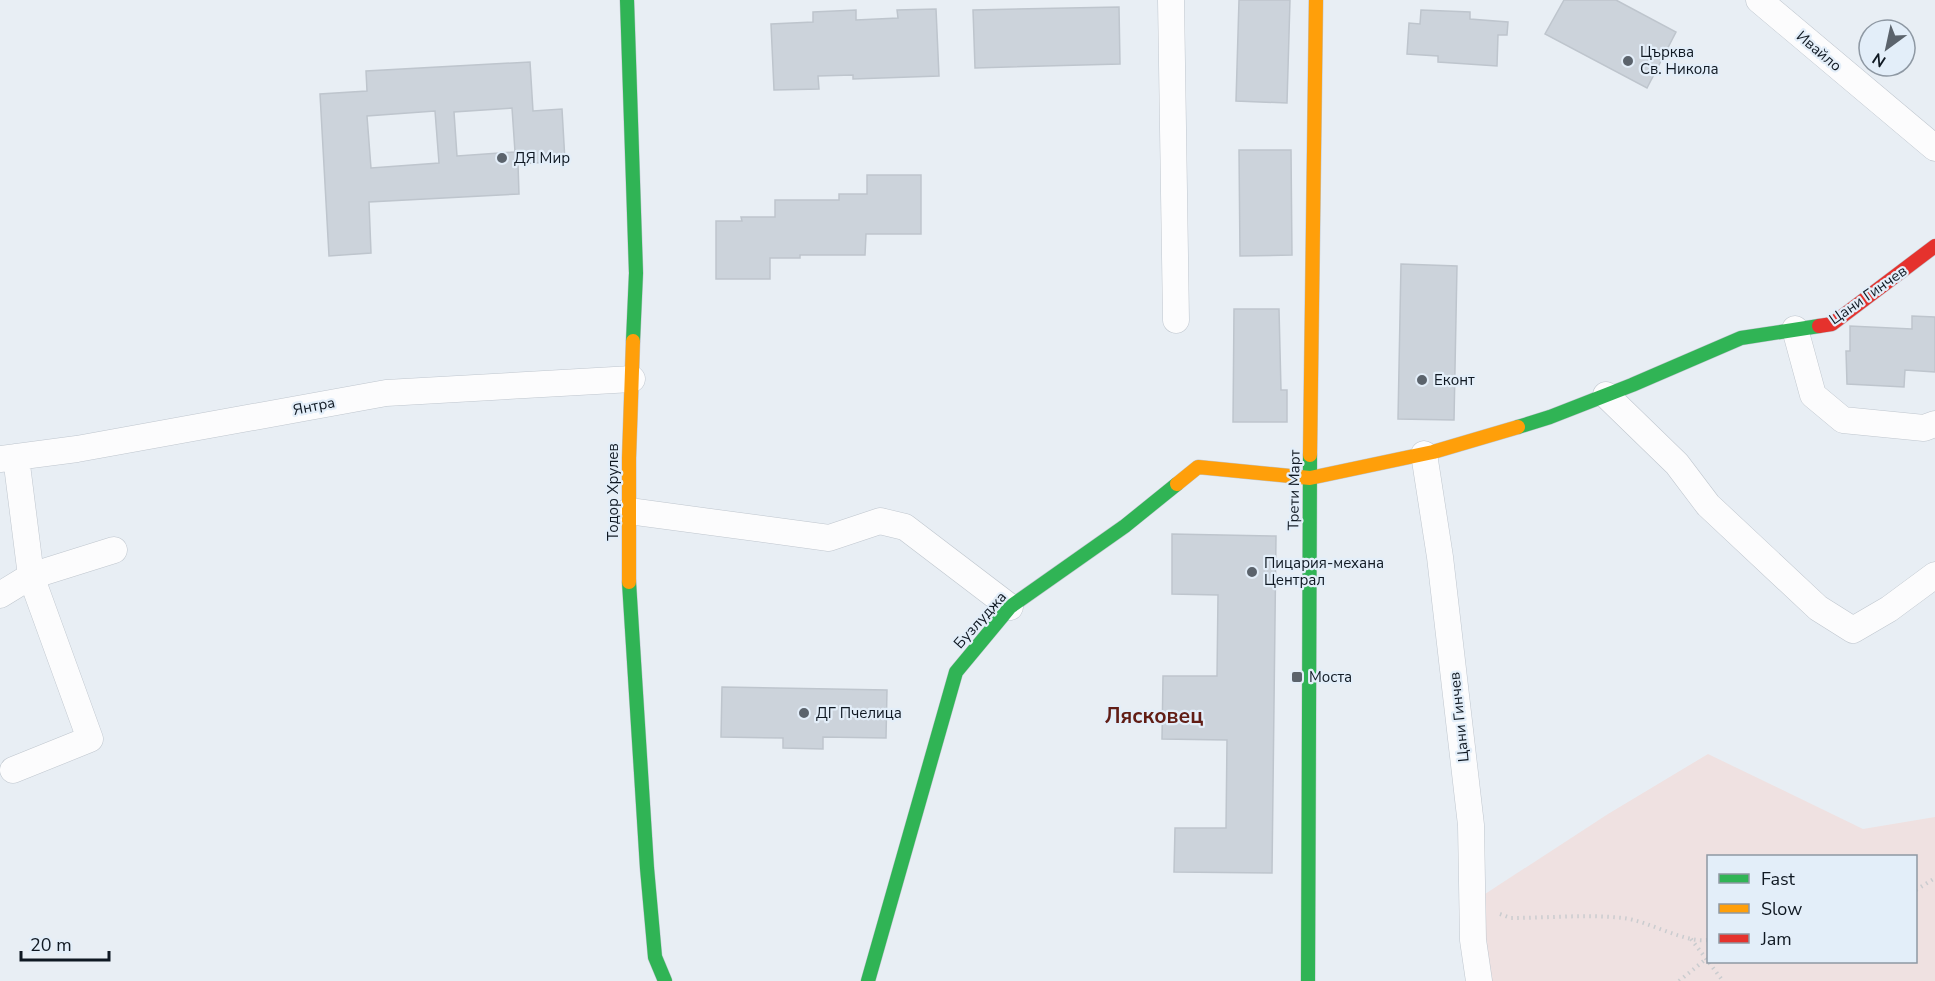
<svg xmlns="http://www.w3.org/2000/svg" width="1935" height="981" viewBox="0 0 1935 981" font-family="'Nunito Sans',sans-serif">
  <rect width="100%" height="100%" fill="#e8eef4"/>
  <path fill="#efe1e1" fill-rule="evenodd" d="M1708,754L1863,829L1935,817V981H1484L1485,894L1608,814ZM1708,856H1916V962H1708Z"/>
  <path fill="#ccd3db" stroke="#bec5cd" stroke-width="1.5" fill-rule="evenodd" d="M1239,0H1290L1287,103L1236,101Z
    M1564,0H1616L1676,32L1647,88L1545,34Z
    M1119,7L1120,64L975,68L973,10Z
    M936,9L939,76L853,79V75L818,76L819,89L774,90L771,24L813,22V12L856,10V20L898,18L897,10Z
    M1421,10L1470,12V19L1508,22L1507,35H1498L1497,66L1438,62V56L1407,54L1409,23L1420,24Z
    M530,62L533,111L562,109L565,161L518,164L519,194L369,202L371,253L329,256L320,94L367,91L366,71ZM512,108L515,152L457,156L454,112ZM435,111L439,163L371,168L367,116Z
    M1239,150H1291L1292,255L1240,256Z
    M867,175H921V234H866L865,255H800V258H770V279H716V221H742L741,217H775V200H839V194H867Z
    M1401,264L1457,266L1454,420L1398,419Z
    M1234,309H1279L1281,390H1287V422H1233Z
    M1912,316L1935,317V372L1905,370L1904,387L1847,384L1846,351H1850V326L1912,329Z
    M1172,534L1276,536L1272,873L1174,872L1175,828H1226L1227,740L1162,739L1163,676H1217L1218,595L1172,594Z
    M722,687L887,690L886,738L823,737V749L783,748V738L721,737Z"/>
  <g fill="none" stroke-linecap="round" stroke-linejoin="round">
    <defs>
      <path id="street" d="M1171,0L1176,320
        M1759,0L1935,148
        M1795,329L1813,395L1843,420L1924,428L1935,424
        M1606,395L1677,464L1708,505L1818,608L1853,630L1889,609L1935,575
        M1424,454L1440,557L1471,825L1473,940L1479,981
        M0,459L77,449L386,393L632,379
        M629,511L829,538L880,521L905,527L1010,607
        M0,595L31,576L114,550
        M13,770L90,739L31,576L16,457"/>
      <path id="fast" d="M627,0L636,273L633,341
        M1518,427L1550,417L1632,385L1741,338L1819,326
        M629,582L647,868L655,957L665,981
        M868,981L956,672L1010,607L1125,526L1177,484
        M1308,981L1310,455"/>
      <path id="slow" d="M1310,455L1316,0
        M1177,484L1198,467L1310,478L1433,452L1518,427
        M629,582V458L633,341"/>
      <path id="jam" d="M1819,326L1832,324L1935,246"/>
    </defs>
    <use href="#street" stroke="#bfc6ce" stroke-width="27"/>
    <use href="#fast" stroke="#bfc6ce" stroke-width="15"/>
    <use href="#slow" stroke="#bfc6ce" stroke-width="15"/>
    <use href="#jam" stroke="#bfc6ce" stroke-width="15"/>
    <path stroke="#cacccf" stroke-width="4" stroke-dasharray="1.5 4.5" stroke-linecap="butt" d="M1916,890L1935,878
      M1500,914L1511,918C1548,918 1586,914 1623,918C1649,921 1684,943 1708,940
      M1691,939L1723,981
      M1679,981L1706,959"/>
    <use href="#street" stroke="#fcfcfd" stroke-width="26"/>
    <use href="#fast" stroke="#30b455" stroke-width="14"/>
    <use href="#slow" stroke="#ff9f0a" stroke-width="14"/>
    <use href="#jam" stroke="#e5322d" stroke-width="14"/>
  </g>
  <g fill="#5b636c" stroke="#e3eef9" stroke-width="2">
    <circle cx="1628" cy="61" r="6"/>
    <circle cx="502" cy="158" r="6"/>
    <circle cx="1422" cy="380" r="6"/>
    <circle cx="1252" cy="572" r="6"/>
    <rect x="1291" y="671" width="12" height="12" rx="3"/>
    <circle cx="804" cy="713" r="6"/>
  </g>
  <g text-anchor="middle" dominant-baseline="central" stroke-width="4.5" stroke-linejoin="round" paint-order="stroke">
    <g font-size="15" fill="#0f1822" stroke="#e3eef9">
      <text transform="translate(1819 51) rotate(40)">Ивайло</text>
      <text transform="translate(1868 295) rotate(-35)">Цани Гинчев</text>
      <text transform="translate(314 406) rotate(-11)">Янтра</text>
      <text transform="translate(1294 490) rotate(-89)">Трети Март</text>
      <text transform="translate(613 492) rotate(-90)">Тодор Хрулев</text>
      <text transform="translate(980 620) rotate(-48)">Бузлуджа</text>
      <text transform="translate(1459 717) rotate(-96)">Цани Гинчев</text>
    </g>
    <g font-size="15" fill="#0f1822" stroke="#e3eef9" text-anchor="start">
      <text x="1640" y="52">Църква<tspan x="1640" dy="17">Св. Никола</tspan></text>
      <text x="514" y="158">ДЯ Мир</text>
      <text x="1434" y="380">Еконт</text>
      <text x="1264" y="563">Пицария-механа<tspan x="1264" dy="17">Централ</tspan></text>
      <text x="1309" y="677">Моста</text>
      <text x="816" y="713">ДГ Пчелица</text>
    </g>
    <g font-size="21" font-weight="bold" fill="#611d15" stroke="#e3eef9">
      <text x="1154" y="716">Лясковец</text>
    </g>
  </g>
  <rect x="1707" y="855" width="210" height="108" fill="#e3eef9" stroke="#8e98a3" stroke-width="1.5"/>
  <rect x="1719" y="874" width="30" height="9" fill="#30b455" stroke="#8e98a3" stroke-width="1.5"/>
  <text x="1761" y="885" font-size="18" fill="#0f1822">Fast</text>
  <rect x="1719" y="904" width="30" height="9" fill="#ff9f0a" stroke="#8e98a3" stroke-width="1.5"/>
  <text x="1761" y="915" font-size="18" fill="#0f1822">Slow</text>
  <rect x="1719" y="934" width="30" height="9" fill="#e5322d" stroke="#8e98a3" stroke-width="1.5"/>
  <text x="1761" y="945" font-size="18" fill="#0f1822">Jam</text>
  <g transform="translate(1887 48) rotate(213)"><circle r="28" fill="#e3eef9" stroke="#8e98a3" stroke-width="1.5"/>
  <path d="M0-4.5L10 22L0 15L-10 22Z" fill="#5b636c"/>
  <text y="-9" font-size="16" font-weight="bold" text-anchor="middle" fill="#0f1822">N</text>
  </g>
  <path d="M21 951v9h88v-9" fill="none" stroke="#0f1822" stroke-width="3"/>
  <text x="30" y="951" font-size="18" fill="#0f1822" stroke="#e3eef9" stroke-width="4.5" paint-order="stroke">20 m</text>
</svg>
